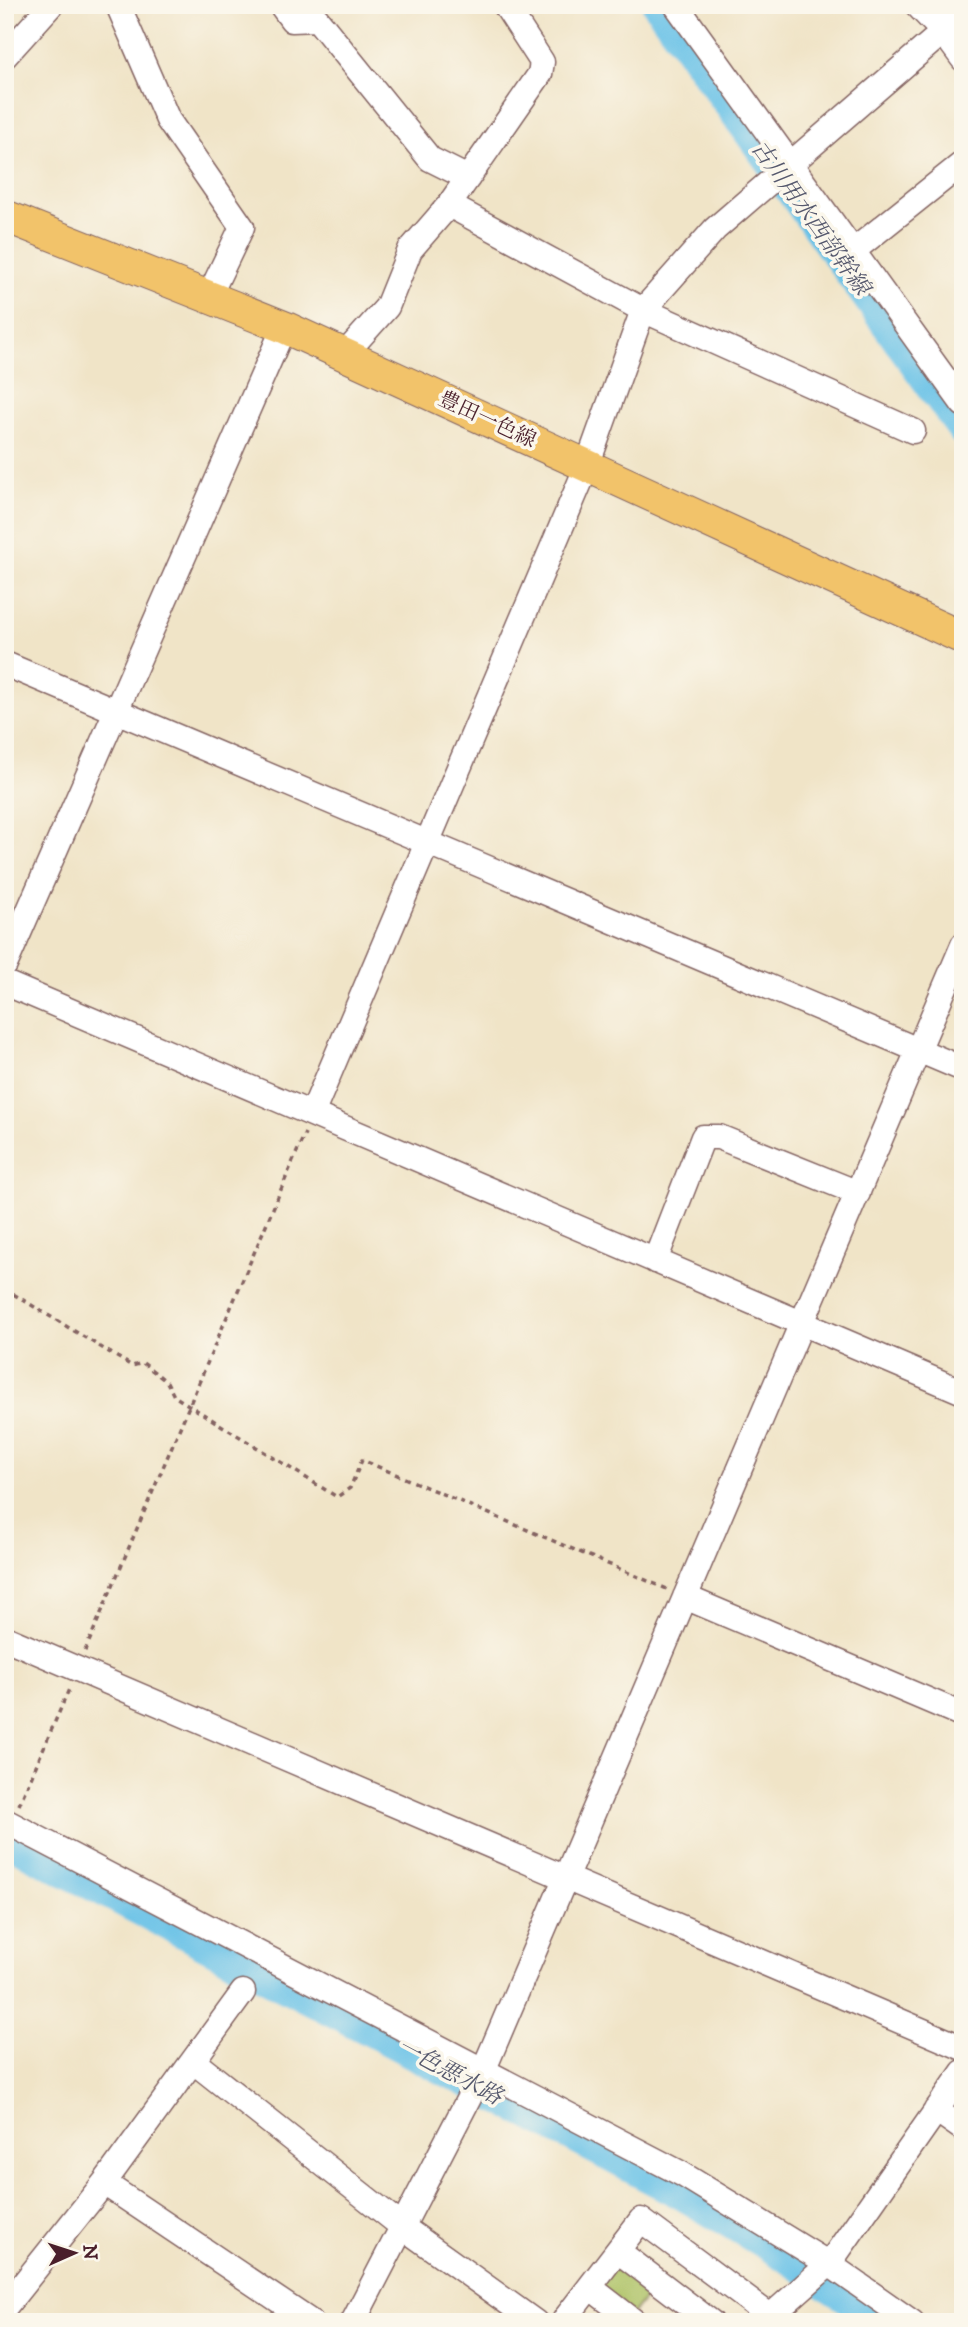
<svg xmlns="http://www.w3.org/2000/svg" width="968" height="2327" viewBox="0 0 968 2327" font-family="'IM FELL DW Pica','Noto Serif JP',serif">
  <rect width="100%" height="100%" fill="#fbf7ec"/>
  <filter id="ink" filterUnits="userSpaceOnUse"><feTurbulence type="fractalNoise" baseFrequency=".0143" numOctaves="2"/><feDisplacementMap in="SourceGraphic" scale="14" xChannelSelector="R" yChannelSelector="G"/><feConvolveMatrix kernelMatrix="1 2 1 2 8 2 1 2 1" color-interpolation-filters="sRGB"/></filter>
  <filter id="wash" filterUnits="userSpaceOnUse"><feTurbulence type="fractalNoise" baseFrequency=".00686" numOctaves="4" result="noise"/><feDisplacementMap in="SourceGraphic" scale="28" xChannelSelector="R" yChannelSelector="G"/><feGaussianBlur stdDeviation="1.57" result="paint"/><feColorMatrix in="noise" values="0 0 0 0 0 0 0 0 0 0 0 0 0 0 0 0 0 1.4 0 .05"/><feComposite in="paint" operator="in"/></filter>
  <g filter="url(#wash)">
    <rect width="100%" height="100%" fill="#f0e4c7"/>
    <path fill="#aec266" stroke="#7c7048" stroke-width="2" d="M618,2255L656,2285L631,2316L596,2288Z"/>
    <g fill="none" stroke-linecap="round" stroke-linejoin="round">
      <path stroke="#6ac2e7" stroke-width="32" d="M658,5L963,430
        M5,1839L682,2194L786,2256L884,2322"/>
    </g>
  </g>
  <g filter="url(#ink)">
    <g fill="none" stroke-linecap="round" stroke-linejoin="round">
      <defs>
        <path id="minor" d="M118,5L168,120L242,227L209,296
          M281,5L292,20L317,19L430,159L468,178
          M676,5L963,404
          M917,5L943,32L963,59
          M5,56L51,5
          M449,205L643,310L913,431
          M853,251L963,163
          M344,355L387,307L410,250L449,205L540,74L542,62L505,5
          M5,664L963,1069
          M5,965L284,327
          M5,983L963,1392
          M312,1114L587,466L643,310L715,229L943,32L963,7
          M655,1261L703,1137H719L858,1193
          M685,1597L963,1715
          M5,1638L963,2048
          M5,1821L682,2174L829,2264L912,2322
          M194,2062L404,2228L535,2322
          M936,2110L963,2129
          M104,2183L311,2322
          M618,2251L711,2322
          M591,2288L635,2322
          M5,2307L104,2183L243,1992
          M353,2322L484,2069L963,945
          M568,2322L565,2319L641,2220L770,2316
          M764,2322L829,2264L963,2072"/>
        <path id="major" d="M5,216L284,327L963,638"/>
      </defs>
      <use href="#minor" stroke="#846462" stroke-width="27"/>
      <use href="#major" stroke="#846462" stroke-width="34"/>
      <path stroke="#846462" stroke-width="3.5" stroke-dasharray="5 5" stroke-linecap="butt" d="M5,1289L132,1366L143,1363L167,1382L174,1396L337,1497L350,1488L362,1460L667,1589
        M85,1651L305,1133
        M19,1805L70,1687"/>
      <use href="#minor" stroke="#fff" stroke-width="24"/>
      <use href="#major" stroke="#f2c36a" stroke-width="32"/>
    </g>
  </g>
  <g text-anchor="middle" dominant-baseline="central" stroke-width="7" stroke-linejoin="round" paint-order="stroke">
    <g font-size="21" fill="#4a1f2b" stroke="#fbf7ec">
      <text transform="translate(487 420) rotate(25)">豊田一色線</text>
    </g>
    <g font-size="23" font-style="italic" fill="#55586d" stroke="#fbf7ec">
      <text transform="translate(810 218) rotate(54)">古川用水西部幹線</text>
      <text transform="translate(449 2072) rotate(28)">一色悪水路</text>
    </g>
  </g>
  <rect width="968" height="2327" fill="none" stroke="#fbf7ec" stroke-width="28"/>
  <g transform="translate(74 2253) rotate(87)" stroke="#fbf7ec" stroke-width="5" paint-order="stroke">
  <path d="M0-5L12 26L0 18L-12 26Z" fill="#4a1f2b"/>
  <text y="-10" font-size="19" font-weight="bold" text-anchor="middle" fill="#4a1f2b">N</text>
  </g>
</svg>
